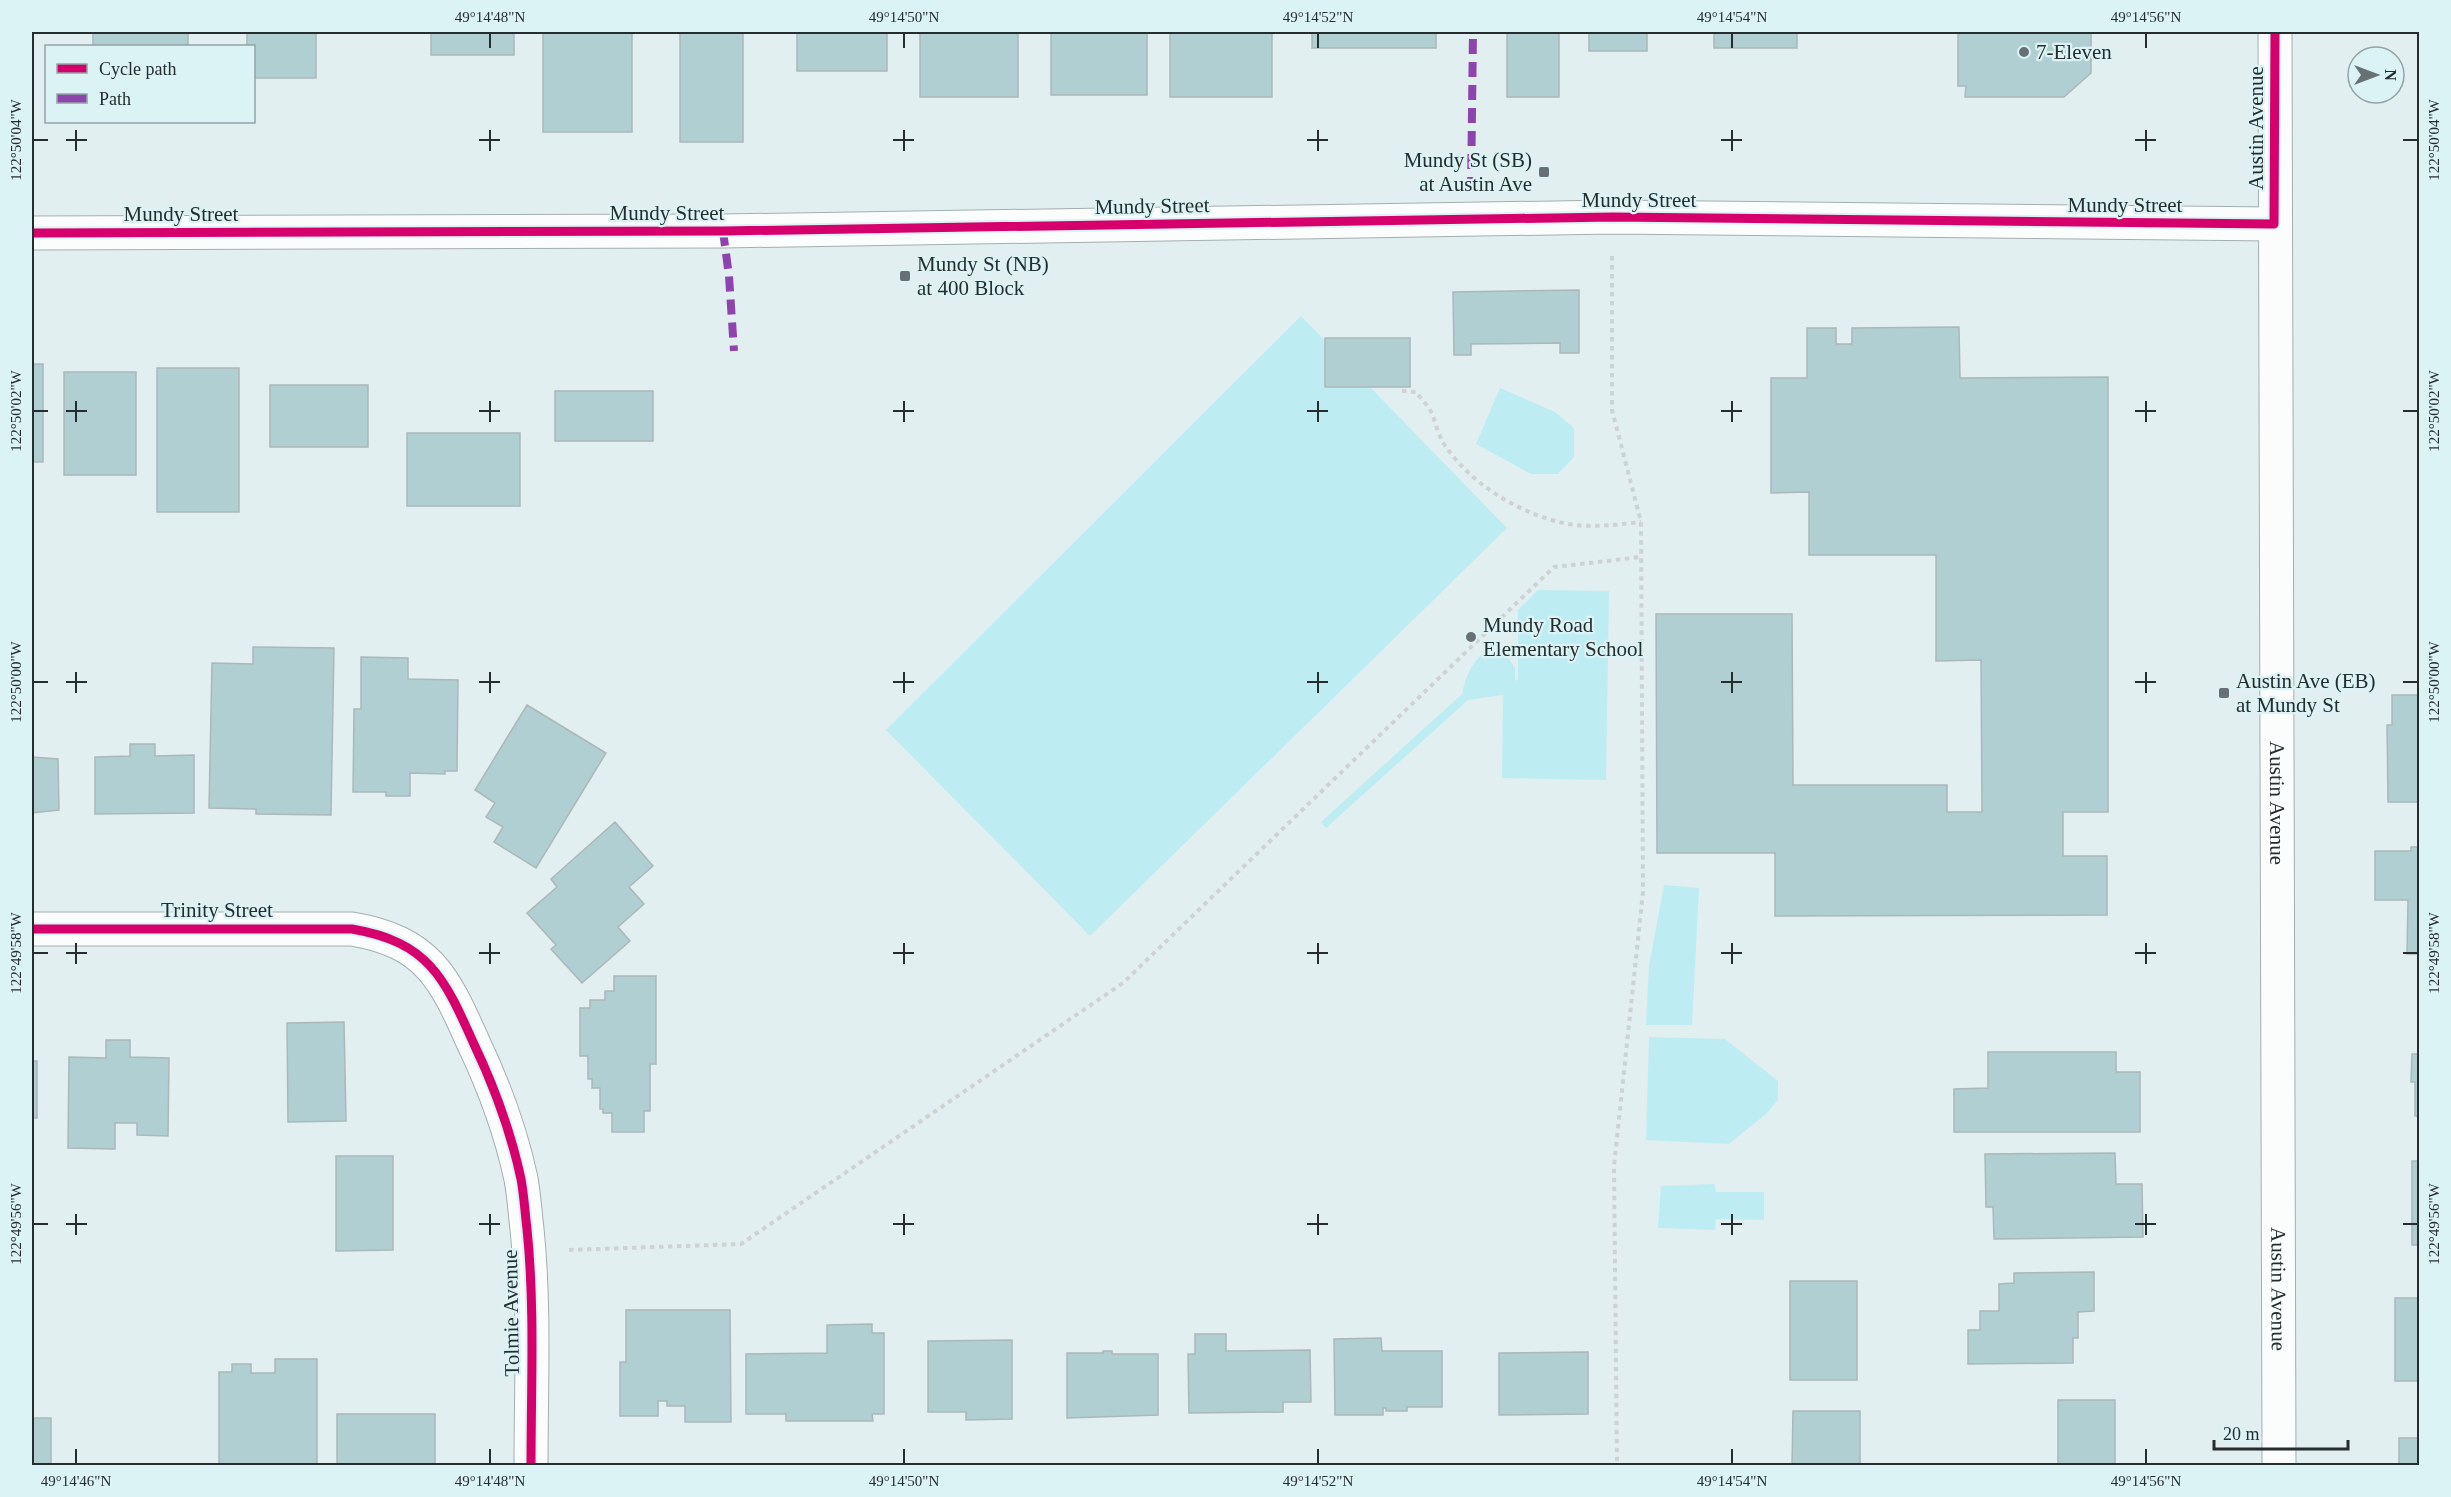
<svg xmlns="http://www.w3.org/2000/svg" width="2451" height="1497" viewBox="0 0 2451 1497" font-family="'Times New Roman',serif">
  <rect width="100%" height="100%" fill="#e2eff0"/>
  <path fill="#beecf3" d="M1301,316L1507,528L1090,936L886,730Z
    M1500,388L1555,412L1574,428V457L1558,474H1531L1476,444Z
    M1538,590L1609,591L1606,780L1502,778L1503,695L1468,700L1326,828L1321,822L1462,694C1466,675 1471,664 1485,651L1504,652L1515,668V681L1518,679V610Z
    M1664,885L1699,888L1692,1025H1646L1649,966Z
    M1649,1037L1725,1039L1778,1081V1100L1766,1114L1729,1144L1646,1140Z
    M1714,1184L1716,1192H1764V1220L1716,1219L1715,1230L1658,1228L1661,1186Z"/>
  <path fill="#afcfd3" stroke="#adb7b8" stroke-width="1.5" d="M93,32H188V46H93Z
    M247,32H316V78H254V46H247Z
    M431,32H514V55H431Z
    M543,32H632V132H543Z
    M680,32H743V142H680Z
    M797,32H887V71H797Z
    M920,32H1018V97H920Z
    M1051,32H1147V95H1051Z
    M1170,32H1272V97H1170Z
    M1312,32H1436V48H1312Z
    M1507,32H1559V97H1507Z
    M1589,32H1647V51H1589Z
    M1714,32H1797V48H1714Z
    M1958,32H2091V73L2064,97H1965L1966,86H1958Z
    M1579,290V353H1560V343L1471,344V355H1454L1453,292Z
    M1959,327L1960,378L2108,377V812H2063V856H2107V915L1775,916V853H1657L1656,614H1792L1793,785H1947V812H1982L1981,660L1936,661V555H1809V492L1771,493V378H1807V328H1836V344H1852V328Z
    M1325,338H1410V387H1325Z
    M32,364H43V462H32Z
    M157,368H239V512H157Z
    M64,372H136V475H64Z
    M270,385H368V447H270Z
    M555,391H653V441H555Z
    M407,433H520V506H407Z
    M253,647L334,648L331,815L256,814V809L209,808L212,663L253,664Z
    M361,657L408,658V679L458,680L457,771H445V774L410,773V796H386V792H353L354,709H361Z
    M2392,695H2420V802H2388L2387,725H2392Z
    M527,705L606,753L536,868L494,842L503,827L486,817L495,803L475,790Z
    M130,744H155V756L194,755V813L95,814V757L130,756Z
    M32,757L58,759L59,810L32,813Z
    M615,822L653,866L629,887L644,904L618,927L630,941L582,983L551,949L556,945L527,913L557,887L551,879Z
    M2411,847H2420V954H2407L2408,900H2375V851H2411Z
    M614,976H656V1064H650V1111H644V1132H612V1113H603V1109H600V1088H592V1079H588V1056H580V1008H590V1000H605V991H614Z
    M344,1022L346,1121L288,1122L287,1023Z
    M2420,1033V1117L2415,1116V1082H2411L2412,1054H2419Z
    M106,1040H130V1057L169,1058L168,1136L137,1135V1123H115V1149L68,1148L69,1057L106,1058Z
    M1988,1052H2116V1072H2140V1132H1954V1089L1988,1088Z
    M32,1061H37V1118H32Z
    M2115,1153L2116,1184H2142L2143,1237L1994,1239L1993,1207H1986L1985,1154Z
    M336,1156H393V1250L336,1251Z
    M2412,1161H2420V1245H2412Z
    M2094,1272V1311L2078,1312V1338H2073V1363L1968,1364V1330H1980V1311H1999V1284L2014,1283V1273Z
    M1790,1281H1857V1380H1790Z
    M2395,1298H2420V1381H2395Z
    M626,1310H730L731,1422H685V1406H667V1401H658V1416H620V1362H626Z
    M872,1324V1333H884V1414H872L873,1421H786V1414H746V1354L827,1353V1325Z
    M1195,1334H1226V1351L1310,1350L1311,1402H1283V1412L1189,1413L1188,1354H1195Z
    M1381,1338L1382,1351H1442V1407H1407V1411H1386V1408H1383V1415H1335L1334,1339Z
    M1012,1340V1419L966,1420V1412H928V1341Z
    M1103,1351H1112V1354H1158V1415L1067,1418V1353H1103Z
    M1588,1352V1414L1499,1415V1353Z
    M275,1359H317V1466H219V1372H232V1364H251V1373H275Z
    M2058,1400H2115V1466H2058Z
    M1793,1411H1860V1466H1792Z
    M337,1414H435V1466H337Z
    M32,1418H51V1466H32Z
    M2399,1438H2420V1466H2399Z"/>
  <g fill="none" stroke-linecap="round" stroke-linejoin="round">
    <defs>
      <path id="minor" d="M32,233L723,231L1613,217L2274,224
        M32,929H352C428,942 444,977 473,1042C494,1086 511,1132 521,1179C524,1195 525,1213 527,1229C535,1307 531,1387 531,1466"/>
      <g id="major">
        <path id="s1" d="M2275,32L2279,1466"/>
      </g>
    </defs>
    <use href="#minor" stroke="#a4aeaf" stroke-width="35"/>
    <use href="#major" stroke="#a4aeaf" stroke-width="35"/>
    <path stroke="#ced2d3" stroke-width="4" stroke-dasharray="4.5 4.5" stroke-linecap="butt" d="M1612,256V410L1641,522L1643,892L1614,1166L1617,1466
      M1402,391L1416,392C1421,399 1429,406 1432,414C1436,423 1438,435 1444,444C1469,482 1515,511 1559,522C1586,529 1614,525 1641,522
      M569,1250L741,1244L1123,983L1554,567L1641,557"/>
    <use href="#minor" stroke="#fbfdfd" stroke-width="33"/>
    <use href="#major" stroke="#fbfdfd" stroke-width="33"/>
    <path stroke="#8e44ad" stroke-width="8" stroke-dasharray="15 8" stroke-linecap="butt" d="M1471,192L1473,32
      M723,231L729,276L734,351"/>
    <defs>
      <path id="cycleway" d="M32,233L723,231L1613,217L2274,224L2275,32
        M32,929H352C428,942 444,977 473,1042C494,1086 511,1132 521,1179C524,1195 525,1213 527,1229C535,1307 531,1387 531,1466"/>
    </defs>
    <use href="#cycleway" stroke="#dcf3f6" stroke-width="13"/>
    <use href="#cycleway" stroke="#d6006c" stroke-width="9"/>
  </g>
  <path fill="none" stroke="#252d2f" stroke-width="2" d="M490,33V48M904,33V48M1318,33V48M1732,33V48M2146,33V48M76,130V151M490,130V151M904,130V151M1318,130V151M1732,130V151M2146,130V151M33,140H48M66,140H87M479,140H500M893,140H914M1307,140H1328M1721,140H1742M2135,140H2156M2403,140H2418M76,401V422M490,401V422M904,401V422M1318,401V422M1732,401V422M2146,401V422M33,411H48M66,411H87M479,411H500M893,411H914M1307,411H1328M1721,411H1742M2135,411H2156M2403,411H2418M76,672V693M490,672V693M904,672V693M1318,672V693M1732,672V693M2146,672V693M33,682H48M66,682H87M479,682H500M893,682H914M1307,682H1328M1721,682H1742M2135,682H2156M2403,682H2418M76,943V964M490,943V964M904,943V964M1318,943V964M1732,943V964M2146,943V964M33,953H48M66,953H87M479,953H500M893,953H914M1307,953H1328M1721,953H1742M2135,953H2156M2403,953H2418M76,1214V1235M490,1214V1235M904,1214V1235M1318,1214V1235M1732,1214V1235M2146,1214V1235M33,1224H48M66,1224H87M479,1224H500M893,1224H914M1307,1224H1328M1721,1224H1742M2135,1224H2156M2403,1224H2418M76,1449V1464M490,1449V1464M904,1449V1464M1318,1449V1464M1732,1449V1464M2146,1449V1464"/>
  <g fill="#677173" stroke="#dcf3f6" stroke-width="2">
    <circle cx="2024" cy="52" r="6"/>
    <rect x="1538" y="166" width="12" height="12" rx="3"/>
    <rect x="899" y="270" width="12" height="12" rx="3"/>
    <circle cx="1471" cy="637" r="6"/>
    <rect x="2218" y="687" width="12" height="12" rx="3"/>
  </g>
  <g text-anchor="middle" dominant-baseline="central" stroke-width="4.5" stroke-linejoin="round" paint-order="stroke">
    <g font-size="21" fill="#252d2f" stroke="#dcf3f6" text-anchor="start">
      <text x="2036" y="52">7-Eleven</text>
      <text x="1532" y="160" text-anchor="end">Mundy St (SB)<tspan x="1532" dy="24">at Austin Ave</tspan></text>
      <text x="917" y="264">Mundy St (NB)<tspan x="917" dy="24">at 400 Block</tspan></text>
      <text x="1483" y="625">Mundy Road<tspan x="1483" dy="24">Elementary School</tspan></text>
      <text x="2236" y="681">Austin Ave (EB)<tspan x="2236" dy="24">at Mundy St</tspan></text>
    </g>
    <g font-size="21" fill="#252d2f" stroke="#dcf3f6">
      <text transform="translate(2256 128) rotate(-90)">Austin Avenue</text>
      <text x="1639" y="200">Mundy Street</text>
      <text x="2125" y="205">Mundy Street</text>
      <text transform="translate(1152 206) rotate(-1)">Mundy Street</text>
      <text x="667" y="213">Mundy Street</text>
      <text x="181" y="214">Mundy Street</text>
      <text stroke="none"><textPath href="#s1" startOffset="771">Austin Avenue</textPath></text>
      <text x="217" y="910">Trinity Street</text>
      <text stroke="none"><textPath href="#s1" startOffset="1257">Austin Avenue</textPath></text>
      <text transform="translate(511 1313) rotate(-91)">Tolmie Avenue</text>
    </g>
  </g>
  <rect width="2451" height="1497" fill="none" stroke="#dcf3f6" stroke-width="66"/>
  <rect x="45" y="45" width="210" height="78" fill="#dcf3f6" stroke="#93a4a6" stroke-width="1.5"/>
  <rect x="57" y="64" width="30" height="9" fill="#d6006c" stroke="#93a4a6" stroke-width="1.5"/>
  <text x="99" y="75" font-size="18" fill="#252d2f">Cycle path</text>
  <rect x="57" y="94" width="30" height="9" fill="#8e44ad" stroke="#93a4a6" stroke-width="1.5"/>
  <text x="99" y="105" font-size="18" fill="#252d2f">Path</text>
  <g transform="translate(2376 75) rotate(90)"><circle r="28" fill="#dcf3f6" stroke="#93a4a6" stroke-width="1.5"/>
  <path d="M0-4.5L10 22L0 15L-10 22Z" fill="#677173"/>
  <text y="-9" font-size="16" font-weight="bold" text-anchor="middle" fill="#252d2f">N</text>
  </g>
  <path d="M2214 1440v9h134v-9" fill="none" stroke="#252d2f" stroke-width="3"/>
  <text x="2223" y="1440" font-size="18" fill="#252d2f" stroke="#dcf3f6" stroke-width="4.5" paint-order="stroke">20 m</text>
  <rect x="33" y="33" width="2385" height="1431" fill="none" stroke="#252d2f" stroke-width="2"/>
  <g font-size="15" text-anchor="middle" fill="#252d2f">
    <text x="490" y="22">49°14'48"N</text>
    <text x="904" y="22">49°14'50"N</text>
    <text x="1318" y="22">49°14'52"N</text>
    <text x="1732" y="22">49°14'54"N</text>
    <text x="2146" y="22">49°14'56"N</text>
    <text transform="translate(2434 140) rotate(-90)" y="5">122°50'04"W</text>
    <text transform="translate(16 140) rotate(-90)" y="5">122°50'04"W</text>
    <text transform="translate(2434 411) rotate(-90)" y="5">122°50'02"W</text>
    <text transform="translate(16 411) rotate(-90)" y="5">122°50'02"W</text>
    <text transform="translate(2434 682) rotate(-90)" y="5">122°50'00"W</text>
    <text transform="translate(16 682) rotate(-90)" y="5">122°50'00"W</text>
    <text transform="translate(2434 953) rotate(-90)" y="5">122°49'58"W</text>
    <text transform="translate(16 953) rotate(-90)" y="5">122°49'58"W</text>
    <text transform="translate(2434 1224) rotate(-90)" y="5">122°49'56"W</text>
    <text transform="translate(16 1224) rotate(-90)" y="5">122°49'56"W</text>
    <text x="76" y="1486">49°14'46"N</text>
    <text x="490" y="1486">49°14'48"N</text>
    <text x="904" y="1486">49°14'50"N</text>
    <text x="1318" y="1486">49°14'52"N</text>
    <text x="1732" y="1486">49°14'54"N</text>
    <text x="2146" y="1486">49°14'56"N</text>
  </g>
</svg>
